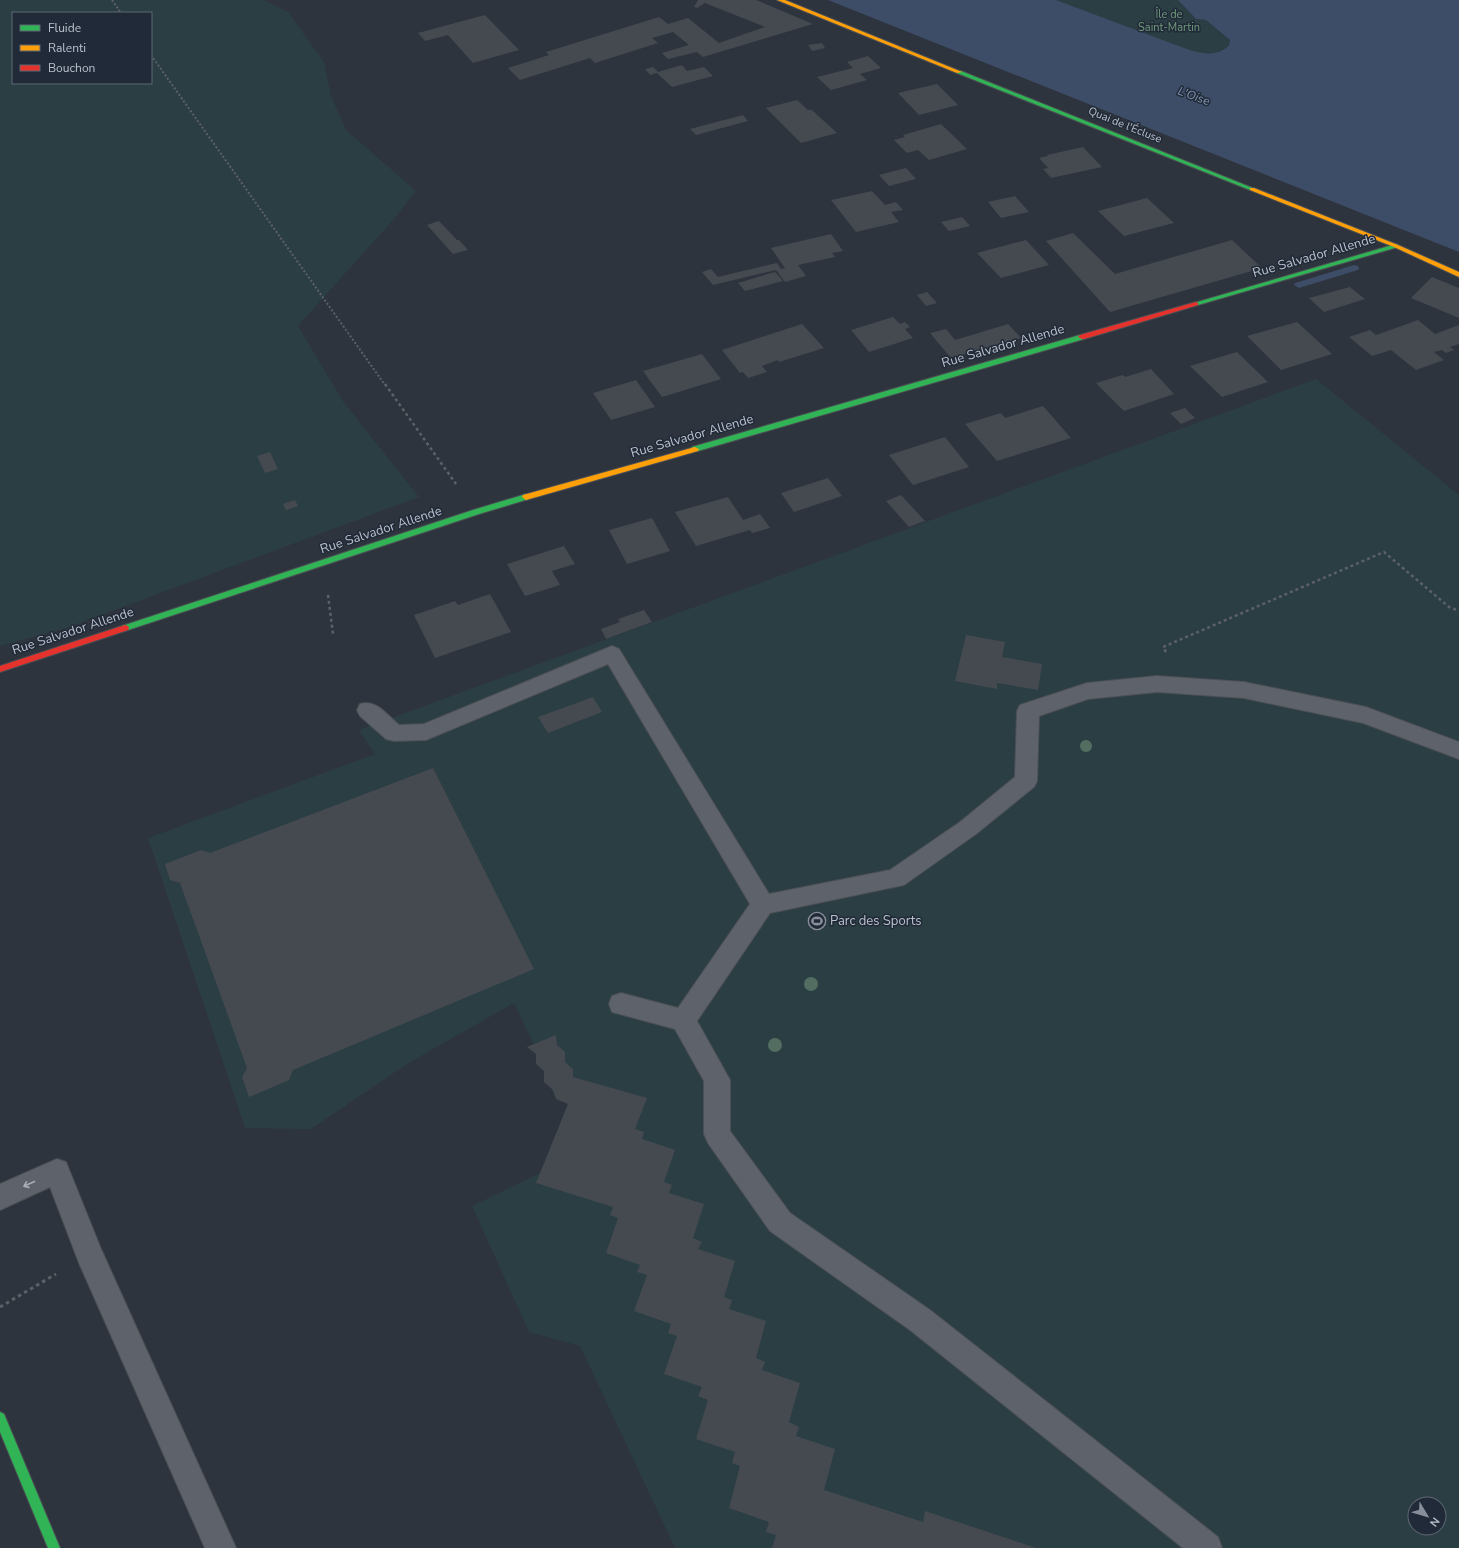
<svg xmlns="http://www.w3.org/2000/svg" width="1459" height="1548" viewBox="0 0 1459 1548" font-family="'Nunito Sans',sans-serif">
  <rect width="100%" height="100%" fill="#2e343d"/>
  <path fill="#2b3e43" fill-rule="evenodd" d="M0,0H264L288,12L324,62L331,96L346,130L416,191L394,219L298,326L342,400L419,497L66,628L0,646ZM13,13H151V83H13Z
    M1056,0H1178L1196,19L1206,20L1230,40L1229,44C1221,54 1210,54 1198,53Z
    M1316,379L1459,495V1548H675L580,1346L529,1332L472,1206L540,1173L568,1104L556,1099L544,1071L536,1064V1054L527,1047L534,1045L514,1003L407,1064L311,1129L245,1128L148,838L375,754L359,730ZM1415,1504H1439V1528H1415Z"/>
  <path fill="#3d4d67" d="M828,0H1056L1187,49C1201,54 1218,57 1229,45L1230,40L1206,20L1196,19L1178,0H1459V252Z"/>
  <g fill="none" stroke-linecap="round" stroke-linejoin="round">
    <path fill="#3d4d67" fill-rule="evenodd" d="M1354,265L1358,266L1359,268L1358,270L1299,288L1294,285L1295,283Z"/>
  </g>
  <path fill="#454a51" d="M698,0H756L813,24L703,57L697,52L668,59L662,53L689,45L673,32L652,38L658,43L595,63L590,58L520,80L508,68L549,55L546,52L659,17L668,24L688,18L719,43L765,27L705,3L697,8L694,7Z
    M485,15L519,50L473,63L448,35L425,41L418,33Z
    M822,43L825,48L812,51L808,45Z
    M868,56L881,68L860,74L867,80L831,90L817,77L853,68L847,62Z
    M682,65L687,71L704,67L713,76L672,87L657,73L650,75L645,69L653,67L658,72Z
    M937,84L958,105L919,115L898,93Z
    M797,100L808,110H812L837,133L801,143L766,108Z
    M743,115L748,121L696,135L690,129Z
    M941,124L967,149L929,160L918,150L907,153L894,140L905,137L903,135Z
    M1083,147L1102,167L1051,178L1043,169L1048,168L1039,158L1048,156L1047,155Z
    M906,168L916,179L889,186L879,175Z
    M872,191L885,205L896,202L903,210L891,212L899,222L856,232L831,200Z
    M1015,196L1029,212L1001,218L988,202Z
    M1147,198L1174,223L1124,236L1098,211Z
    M962,217L970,226L949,231L941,222Z
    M439,221L457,240H459L468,250L453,254L427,225Z
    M1073,233L1115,274L1232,240L1262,268L1110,312L1046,241Z
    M831,234L843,251L832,253L835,257L798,265L806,276L785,282L776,270L713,285L702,272L711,269L718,277L777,263L781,269L785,268L771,248Z
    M1026,240L1049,265L1001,278L977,253Z
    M775,272L783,281L745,291L738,283Z
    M1432,277L1459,288V318L1411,298Z
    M1350,287L1365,299L1324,312L1309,298Z
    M927,292L937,303L926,306L917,295Z
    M893,317L900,324L905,322L910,327L905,329L913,338L869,352L851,330Z
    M1418,320L1435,334L1459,325V344L1450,347L1454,350L1446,353L1442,350L1434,352L1444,360L1416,370L1391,350L1372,356L1349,337L1370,330L1376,335Z
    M1297,322L1332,354L1281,370L1247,336Z
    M802,324L824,348L779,362L778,360L762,366L767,372L748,378L743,372L740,373L722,350Z
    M1008,324L1021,338L951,358L930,333L946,329L955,340Z
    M1237,352L1268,382L1222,397L1190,366Z
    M702,354L721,379L662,397L643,371Z
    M1151,369L1174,394L1124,411L1096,383L1123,375L1125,377Z
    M636,380L655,407L611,420L593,393Z
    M1043,406L1071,438L997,461L965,424L1001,413L1005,418Z
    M1185,408L1195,418L1181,424L1170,413Z
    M945,437L969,467L913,485L889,455Z
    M270,452L278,469L265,473L257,456Z
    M828,478L842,496L794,512L781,493Z
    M901,495L925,521L909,527L886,501Z
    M728,497L743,520L760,514L770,528L752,533L750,530L696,546L675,512Z
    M295,500L298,506L286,510L283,504Z
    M652,518L670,551L627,564L609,530Z
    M564,546L575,564L552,571L560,585L525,596L507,564Z
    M490,594L511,632L435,658L414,615L455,601L458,605Z
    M644,610L652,622L606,639L601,629L620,622L618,619Z
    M966,635L1005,642L1002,657L1042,664L1038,690L997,683V689L955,681Z
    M593,697L602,712L548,733L538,717Z
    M433,768L534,969L293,1070L289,1080L249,1097L242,1077L247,1068L180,883L170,880L165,864L201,850L210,853Z
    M556,1035L557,1045L565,1052V1062L573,1069V1077L647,1098L635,1129L644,1132L642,1139L675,1150L664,1182L672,1185L669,1193L704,1204L693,1238L702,1242L698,1249L735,1261L724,1297L732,1300L729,1309L766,1321L756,1358L765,1362L762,1370L800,1383L789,1422L799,1427L796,1436L835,1449L824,1490L923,1522L925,1511L1036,1548H772L776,1535L766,1532L769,1522L729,1508L740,1466L732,1463L735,1452L696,1439L708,1400L698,1396L702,1387L664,1374L677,1336L668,1333L671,1324L634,1311L647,1275L637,1272L640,1265L606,1253L618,1218L610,1215L613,1207L536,1183L568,1104L556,1099L553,1090L544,1082V1071L536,1064V1054L527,1047Z"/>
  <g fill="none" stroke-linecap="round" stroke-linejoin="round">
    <defs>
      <path id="lane" d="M612,646L619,649L769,894L890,870L960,822L1015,777L1017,711L1020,705L1087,683L1157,676L1244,682L1366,707L1459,742V759L1363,723L1244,698L1157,692L1088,699L1039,716L1037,781L1034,787L976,834L904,885L770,913L697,1021L730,1080V1131L790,1213L930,1310L1218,1537L1222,1548H1183L910,1330L770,1231L708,1143L704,1134V1081L675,1029L612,1012L609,1004L612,996L621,993L678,1008L750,904L608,664L426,740L394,741L386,739L360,716L357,710L360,704C376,699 387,715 399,725L424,724Z
        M57,1159L66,1162L101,1249L236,1548H205L79,1263L50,1187L0,1210V1184Z"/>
      <path id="fast" d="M957,71H961L1255,189L1250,190L957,73Z
        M1396,244L1398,245V247L1198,305H1194L1193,304L1194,303Z
        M1080,335H1082L1086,337L1084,339L698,451H695L691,449L692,447Z
        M526,494L530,497L529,499L479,514L128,630H122L121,628L122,626L473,510Z
        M0,1412L4,1414L60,1548H48L0,1432Z"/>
      <path id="slow" d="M777,0H785L962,72L957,73Z
        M1250,188H1254L1398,245L1459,272V277L1394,247L1250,190Z
        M695,447L699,449L698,451L526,500L522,497L523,495Z"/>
      <path id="jam" d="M1196,302L1198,303V305L1084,339H1082L1078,337L1080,335Z
        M125,625L128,626L129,628L128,630L0,672V666Z"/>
    </defs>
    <use href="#lane" stroke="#4b4f55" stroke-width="2"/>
    <use href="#fast" stroke="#4b4f55" stroke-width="2"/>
    <use href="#slow" stroke="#4b4f55" stroke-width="2"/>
    <use href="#jam" stroke="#4b4f55" stroke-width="2"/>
    <path stroke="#5c6167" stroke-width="2" stroke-dasharray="2 2" stroke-linecap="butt" d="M112,0L121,13
      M151,55L385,385"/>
    <path stroke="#5c6167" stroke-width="2.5" stroke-dasharray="3 3" stroke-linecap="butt" d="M385,384L456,484
      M328,595L333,634
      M1166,652L1163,647L1384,552L1449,607L1459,611"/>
    <path stroke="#5c6167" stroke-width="3" stroke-dasharray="3.5 3.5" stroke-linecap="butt" d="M0,1307L56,1274"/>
    <use href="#lane" fill="#5e626a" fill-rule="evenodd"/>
    <use href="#fast" fill="#30b455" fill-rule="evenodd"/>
    <use href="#slow" fill="#ff9f0a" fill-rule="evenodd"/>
    <use href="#jam" fill="#e5322d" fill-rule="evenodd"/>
  </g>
  <g fill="#536d60">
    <circle cx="1086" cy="746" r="6"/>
    <circle cx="811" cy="984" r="7"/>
    <circle cx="775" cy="1045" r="7"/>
  </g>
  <defs><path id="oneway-shaft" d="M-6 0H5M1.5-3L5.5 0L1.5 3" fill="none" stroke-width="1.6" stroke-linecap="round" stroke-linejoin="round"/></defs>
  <use stroke="#a8adb8" href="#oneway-shaft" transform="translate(29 1184) rotate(156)"/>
  <defs>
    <symbol id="stadium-ring" viewBox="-11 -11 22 22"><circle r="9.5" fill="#212a38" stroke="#898f9a" stroke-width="1.5"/><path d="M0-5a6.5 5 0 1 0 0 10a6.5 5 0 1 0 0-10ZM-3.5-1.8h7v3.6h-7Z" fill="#898f9a"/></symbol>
  </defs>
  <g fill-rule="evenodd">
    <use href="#stadium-ring" x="807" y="911" width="20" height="20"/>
  </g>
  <g text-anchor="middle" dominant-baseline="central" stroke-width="3" stroke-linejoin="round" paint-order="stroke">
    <g font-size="11" fill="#719c7c" stroke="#212a38">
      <text x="1169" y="14">Île de<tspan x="1169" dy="13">Saint-Martin</tspan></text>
    </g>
    <g font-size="11" fill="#bac0cc" stroke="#212a38">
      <text transform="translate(1125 125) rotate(22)">Quai de l'Écluse</text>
    </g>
    <g font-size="12" font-style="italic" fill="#8296b2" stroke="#212a38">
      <text transform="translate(1194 96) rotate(20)">L'Oise</text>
    </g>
    <g font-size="13" fill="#bac0cc" stroke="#212a38">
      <text transform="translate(1314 256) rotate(-16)">Rue Salvador Allende</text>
      <text transform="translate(1003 346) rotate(-16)">Rue Salvador Allende</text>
      <text transform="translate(692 436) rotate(-16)">Rue Salvador Allende</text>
      <text transform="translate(381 530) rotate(-18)">Rue Salvador Allende</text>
      <text transform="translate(73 631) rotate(-18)">Rue Salvador Allende</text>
    </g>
    <g font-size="13" fill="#bac0cc" stroke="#212a38" text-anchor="start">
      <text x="830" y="921">Parc des Sports</text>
    </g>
  </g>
  <rect x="12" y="12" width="140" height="72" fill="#212a38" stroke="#5e6673"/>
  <rect x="20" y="25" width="20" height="6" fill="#30b455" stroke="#5e6673"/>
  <text x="48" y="32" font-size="12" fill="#bac0cc">Fluide</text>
  <rect x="20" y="45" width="20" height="6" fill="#ff9f0a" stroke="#5e6673"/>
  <text x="48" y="52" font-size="12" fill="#bac0cc">Ralenti</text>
  <rect x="20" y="65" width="20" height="6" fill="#e5322d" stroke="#5e6673"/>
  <text x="48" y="72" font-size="12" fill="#bac0cc">Bouchon</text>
  <g transform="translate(1427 1516) rotate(128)"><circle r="19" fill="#212a38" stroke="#5e6673"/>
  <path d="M0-3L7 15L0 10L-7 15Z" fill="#898f9a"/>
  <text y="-6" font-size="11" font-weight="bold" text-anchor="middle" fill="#bac0cc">N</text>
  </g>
</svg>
